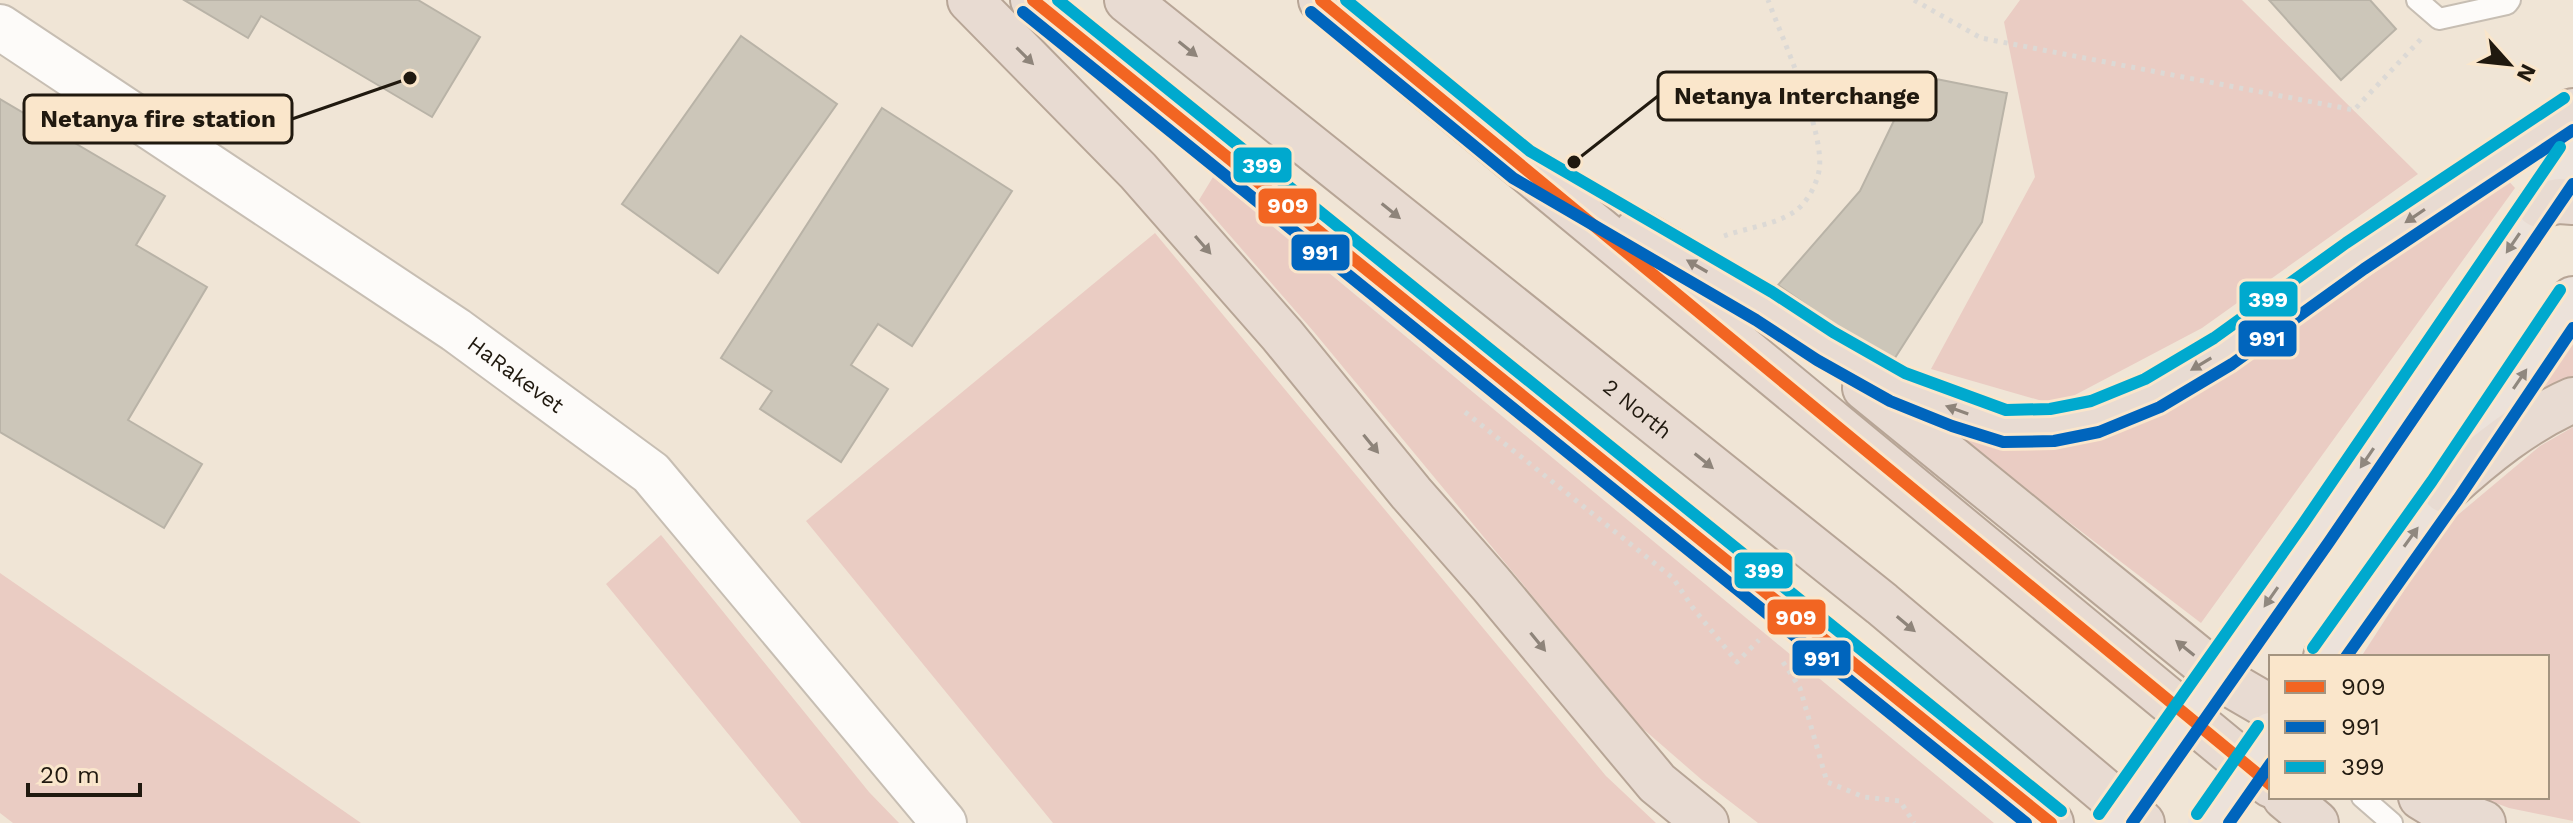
<svg xmlns="http://www.w3.org/2000/svg" width="2573" height="823" viewBox="0 0 2573 823" font-family="'Work Sans',sans-serif">
  <rect width="100%" height="100%" fill="#f0e5d6"/>
  <path fill="#eaccc3" d="M2020,0H2242L2418,174L2202,328L2056,405L1931,369L2035,177L2004,22Z
    M1213,177L1994,823H1758L1702,780L1641,727L1314,332L1199,200Z
    M2505,177L2515,188L2201,623L1951,432L2054,446L2103,437L2161,413L2235,370L2367,278Z
    M1155,233L1606,776L1656,823H1053L806,521Z
    M2573,323V386L2516,424Z
    M2573,427V821L2509,808L2480,797H2547V657H2361L2447,524L2540,446Z
    M661,535L869,792L899,823H801L606,584Z
    M0,573L361,823H13L0,813Z"/>
  <path fill="#ccc6b9" stroke="#b9b3a7" stroke-width="2" d="M184,0H418L480,37L432,117L261,16L248,38Z
    M2269,0H2370L2396,29L2341,80Z
    M741,36L837,104L718,273L622,204Z
    M1916,75L2007,93L1982,222L1891,364L1778,285L1860,191Z
    M0,99L165,196L136,245L207,287L128,420L202,464L164,528L0,432Z
    M882,108L1012,191L912,346L878,324L851,365L888,389L841,462L760,409L772,391L721,358Z"/>
  <g fill="none" stroke-linecap="round" stroke-linejoin="round">
    <defs>
      <path id="service" d="M2417,0L2439,19L2507,4L2510,0
        M2362,797L2392,823"/>
      <g id="tertiary">
        <path id="s1" d="M0,27L456,330L651,473L944,823"/>
      </g>
      <path id="trunk" d="M2316,533L2573,156
        M2326,657L2445,490L2573,299"/>
      <g id="motorway">
        <path d="M970,0L1138,171L1282,335L1411,493L1491,584L1657,783L1706,823"/>
        <path d="M1033,0L2051,823"/>
        <path id="s2" d="M1127,0L1882,604L2142,823"/>
        <path d="M1321,0L2271,785"/>
        <path d="M2539,205L2559,201L2573,202"/>
        <path d="M1637,231L1764,306L1825,346L1898,387L1958,411L2004,426L2052,425L2096,416L2152,393L2223,351L2355,256L2573,111"/>
        <path d="M1865,388L2228,683L2271,708"/>
        <path d="M2445,490C2483,455 2525,421 2573,400"/>
        <path d="M2285,797L2316,823"/>
        <path d="M2421,797L2434,805L2483,823"/>
      </g>
    </defs>
    <use href="#service" stroke="#c7beb3" stroke-width="24"/>
    <use href="#tertiary" stroke="#c7beb3" stroke-width="48"/>
    <use href="#trunk" stroke="#b7a596" stroke-width="48"/>
    <use href="#motorway" stroke="#b7a596" stroke-width="48"/>
    <path stroke="#dcd9d5" stroke-width="5" stroke-dasharray="4 6" stroke-linecap="butt" d="M1914,0L1981,38L2354,110L2421,39
      M1724,236C1746,228 1774,225 1794,212C1807,203 1816,186 1819,171C1826,134 1782,38 1768,0
      M1465,412L1673,578L1693,608L1737,662L1759,640
      M1783,662L1800,688L1827,782L1864,797L1900,801L1914,823"/>
    <use href="#service" stroke="#fdfbf9" stroke-width="20"/>
    <use href="#tertiary" stroke="#fdfbf9" stroke-width="44"/>
    <use href="#trunk" stroke="#ece2da" stroke-width="44"/>
    <use href="#motorway" stroke="#e8dbd2" stroke-width="44"/>
    <defs>
      <path id="trunk-bridge" d="M2112,823L2316,533
        M2210,823L2271,735"/>
    </defs>
    <use href="#trunk-bridge" stroke="#b7a596" stroke-width="48" stroke-linecap="butt"/>
    <use href="#trunk-bridge" stroke="#ece2da" stroke-width="44"/>
    <defs>
      <path id="bus-1" d="M1033,0L2051,823
        M1321,0L2271,785"/>
      <path id="bus-2" d="M1023,12L2026,823
        M1311,12L1513,178L1756,320L1817,360L1890,401L1952,426L2003,442L2054,441L2099,432L2160,407L2232,364L2364,269L2573,130
        M2346,657L2458,499L2573,328
        M2132,823L2329,542L2573,184
        M2229,823L2271,763"/>
      <path id="bus-3" d="M1058,0L2061,811
        M1346,0L1530,151L1772,292L1833,332L1905,373L2006,410L2050,409L2091,401L2145,379L2214,338L2346,243L2564,98
        M2313,648L2432,481L2560,290
        M2099,814L2303,524L2560,147
        M2197,814L2258,726"/>
    </defs>
    <use href="#bus-1" stroke="#fae6cb" stroke-width="18"/>
    <use href="#bus-2" stroke="#fae6cb" stroke-width="18"/>
    <use href="#bus-3" stroke="#fae6cb" stroke-width="18"/>
    <use href="#bus-1" stroke="#f26522" stroke-width="12"/>
    <use href="#bus-2" stroke="#0065bd" stroke-width="12"/>
    <use href="#bus-3" stroke="#00a9ce" stroke-width="12"/>
  </g>
  <defs><path id="oneway-solid" d="M-6-.8H1V-3.2L6.5 0L1 3.2V.8H-6Z" transform="scale(2)"/></defs>
  <g fill="#8e847a">
    <use href="#oneway-solid" transform="translate(1188 49) rotate(39)"/>
    <use href="#oneway-solid" transform="translate(1025 56) rotate(45)"/>
    <use href="#oneway-solid" transform="translate(1391 211) rotate(39)"/>
    <use href="#oneway-solid" transform="translate(2415 216) rotate(146)"/>
    <use href="#oneway-solid" transform="translate(1203 245) rotate(49)"/>
    <use href="#oneway-solid" transform="translate(1697 266) rotate(-150)"/>
    <use href="#oneway-solid" transform="translate(2201 364) rotate(149)"/>
    <use href="#oneway-solid" transform="translate(1957 410) rotate(-160)"/>
    <use href="#oneway-solid" transform="translate(1371 444) rotate(51)"/>
    <use href="#oneway-solid" transform="translate(1704 461) rotate(39)"/>
    <use href="#oneway-solid" transform="translate(1906 624) rotate(40)"/>
    <use href="#oneway-solid" transform="translate(1538 642) rotate(51)"/>
    <use href="#oneway-solid" transform="translate(2185 648) rotate(-141)"/>
  </g>
  <g fill="#90887f">
    <use href="#oneway-solid" transform="translate(2513 243) rotate(124)"/>
    <use href="#oneway-solid" transform="translate(2520 379) rotate(-56)"/>
    <use href="#oneway-solid" transform="translate(2367 458) rotate(124)"/>
    <use href="#oneway-solid" transform="translate(2411 537) rotate(-54)"/>
    <use href="#oneway-solid" transform="translate(2271 597) rotate(125)"/>
  </g>
  <g text-anchor="middle" dominant-baseline="central" stroke-width="7" stroke-linejoin="round" paint-order="stroke">
    <g font-size="22" fill="#20190f" stroke="#fae6cb">
      <text stroke="none"><textPath href="#s1" startOffset="622">HaRakevet</textPath></text>
      <text stroke="none"><textPath href="#s2" startOffset="654">2 North</textPath></text>
    </g>
  </g>
  <path fill="none" stroke="#20190f" stroke-width="3" d="M1574 162L1658 96M410 78L292 119"/>
  <g fill="#20190f" stroke="#fae6cb" stroke-width="3">
    <circle cx="1574" cy="162" r="8"/>
    <circle cx="410" cy="78" r="8"/>
  </g>
  <g fill="#fae6cb" stroke="#20190f" stroke-width="3">
    <rect x="1658" y="72" width="278" height="48" rx="8"/>
    <rect x="24" y="95" width="268" height="48" rx="8"/>
  </g>
  <g font-size="24" text-anchor="middle" font-weight="bold" fill="#20190f">
    <text x="1797" y="104">Netanya Interchange</text>
    <text x="158" y="127">Netanya fire station</text>
  </g>
  <g stroke="#fae6cb" stroke-width="3">
    <rect x="1232" y="146" width="61" height="38" rx="8" fill="#00a9ce"/>
    <rect x="1257" y="187" width="61" height="38" rx="8" fill="#f26522"/>
    <rect x="1290" y="233" width="61" height="39" rx="8" fill="#0065bd"/>
    <rect x="2238" y="280" width="61" height="38" rx="8" fill="#00a9ce"/>
    <rect x="2237" y="319" width="61" height="39" rx="8" fill="#0065bd"/>
    <rect x="1733" y="551" width="61" height="39" rx="8" fill="#00a9ce"/>
    <rect x="1766" y="598" width="61" height="38" rx="8" fill="#f26522"/>
    <rect x="1791" y="639" width="61" height="38" rx="8" fill="#0065bd"/>
  </g>
  <g font-size="22" text-anchor="middle" font-weight="bold" fill="#fff">
    <text x="1262" y="173">399</text>
    <text x="1288" y="213">909</text>
    <text x="1320" y="260">991</text>
    <text x="2268" y="307">399</text>
    <text x="2267" y="346">991</text>
    <text x="1764" y="578">399</text>
    <text x="1796" y="625">909</text>
    <text x="1822" y="666">991</text>
  </g>
  <rect x="2269" y="655" width="280" height="144" fill="#fae6cb" stroke="#a39480" stroke-width="2"/>
  <rect x="2285" y="681" width="40" height="12" fill="#f26522" stroke="#a39480" stroke-width="2"/>
  <text x="2341" y="695" font-size="24" fill="#20190f">909</text>
  <rect x="2285" y="721" width="40" height="12" fill="#0065bd" stroke="#a39480" stroke-width="2"/>
  <text x="2341" y="735" font-size="24" fill="#20190f">991</text>
  <rect x="2285" y="761" width="40" height="12" fill="#00a9ce" stroke="#a39480" stroke-width="2"/>
  <text x="2341" y="775" font-size="24" fill="#20190f">399</text>
  <g transform="translate(2509 64) rotate(117)" stroke="#fae6cb" stroke-width="6" paint-order="stroke">
  <path d="M0-6L14 30L0 20L-14 30Z" fill="#20190f"/>
  <text y="-12" font-size="22" font-weight="bold" text-anchor="middle" fill="#20190f">N</text>
  </g>
  <path d="M28 783v12h112v-12" fill="none" stroke="#20190f" stroke-width="4"/>
  <text x="40" y="783" font-size="24" fill="#20190f" stroke="#fae6cb" stroke-width="6" paint-order="stroke">20 m</text>
</svg>
